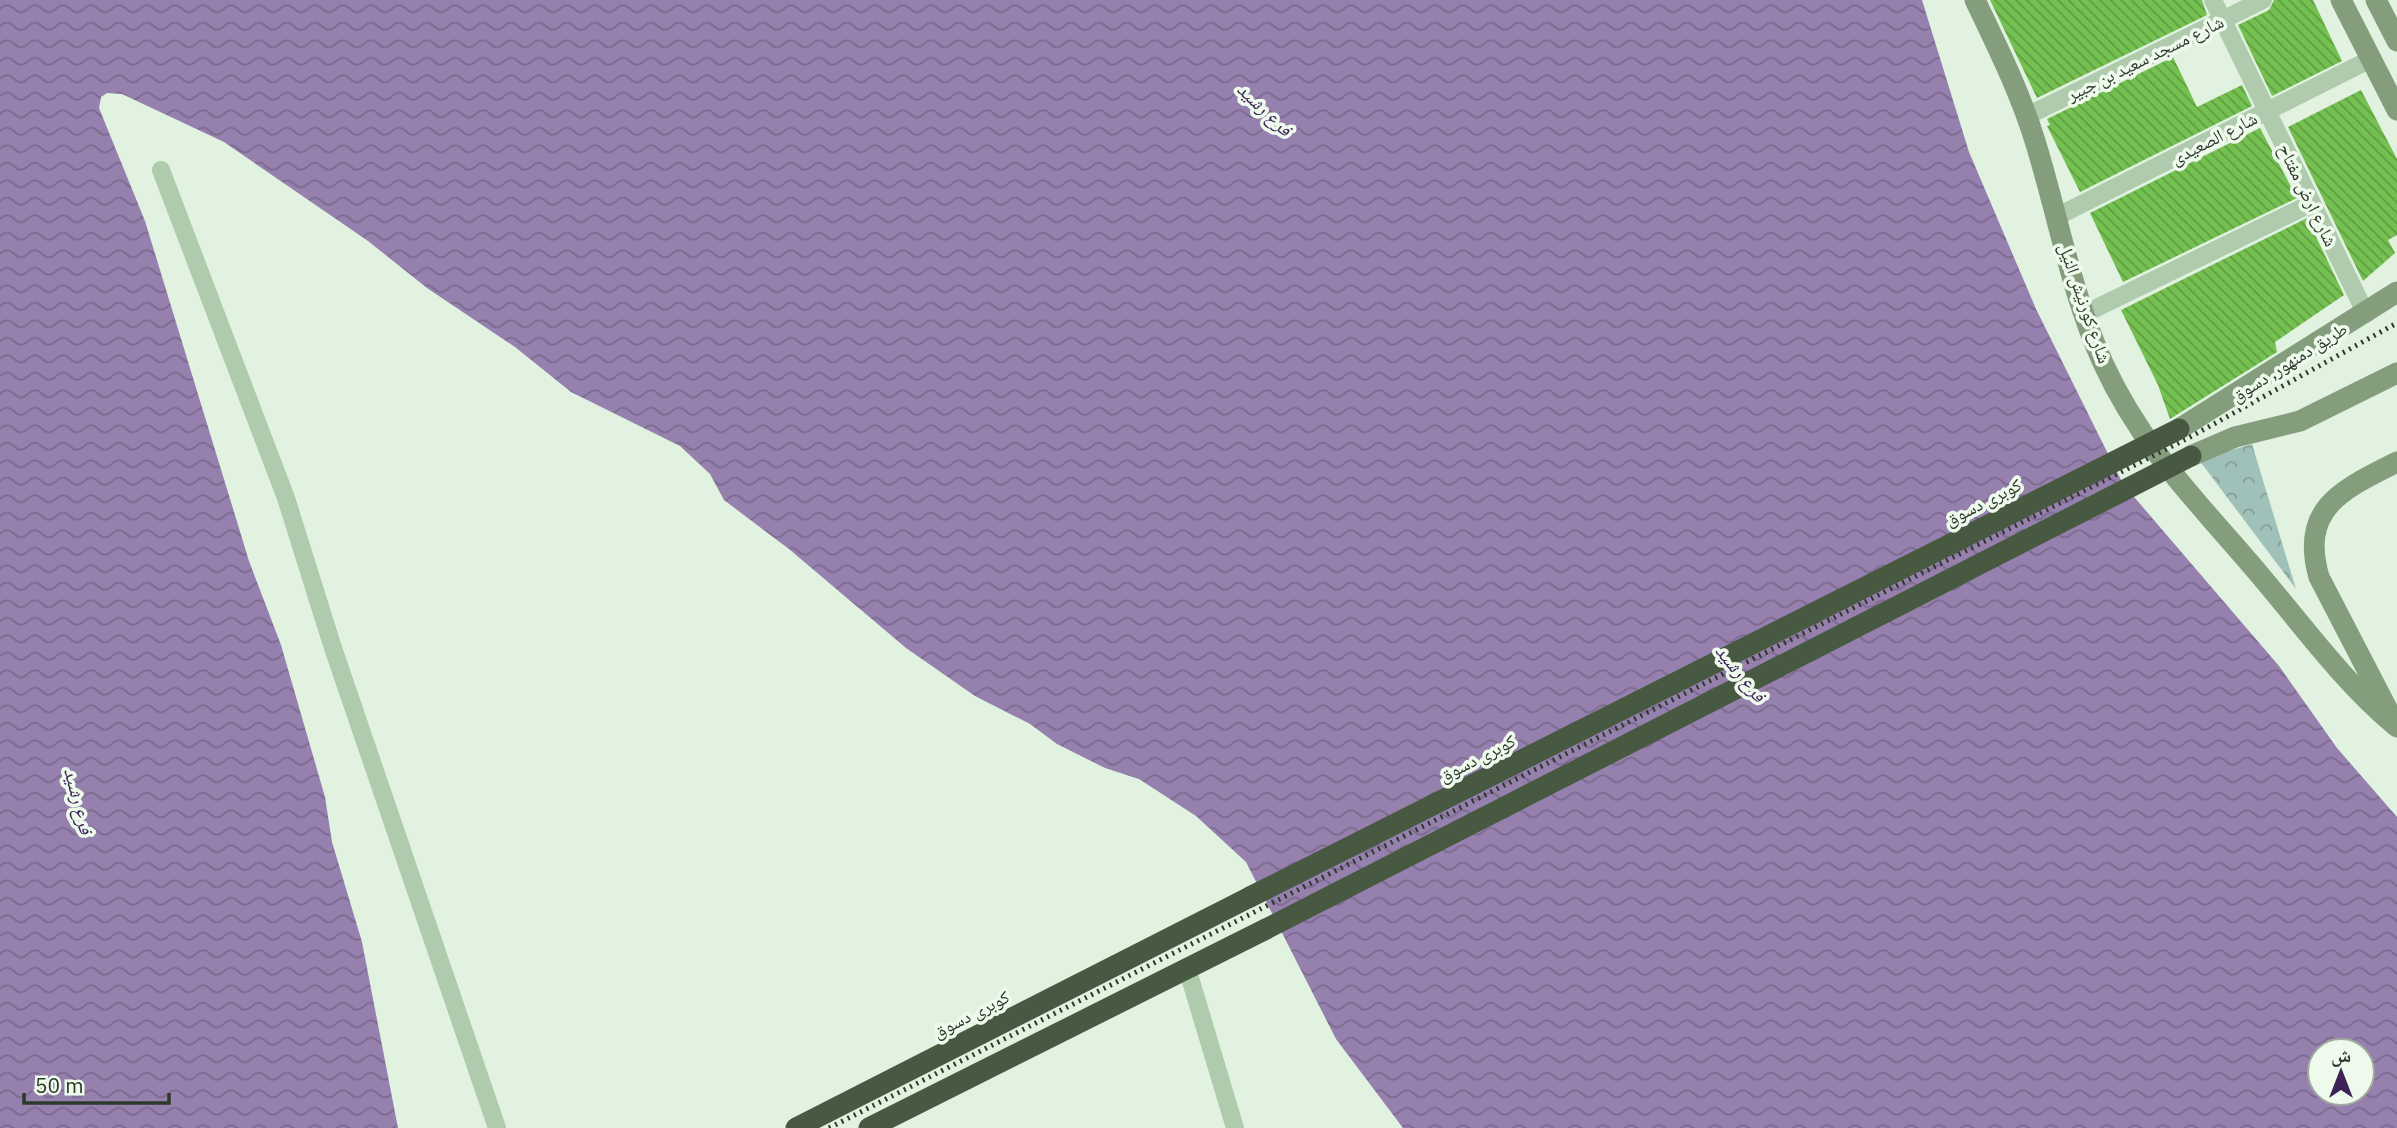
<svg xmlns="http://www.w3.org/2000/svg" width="2397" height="1128" viewBox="0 0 2397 1128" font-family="'IBM Plex Sans','Noto Naskh Arabic',sans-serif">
  <defs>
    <pattern id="park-crowns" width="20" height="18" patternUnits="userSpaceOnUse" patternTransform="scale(1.75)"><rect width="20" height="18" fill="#a0c1b9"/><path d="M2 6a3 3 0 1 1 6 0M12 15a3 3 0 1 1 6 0" fill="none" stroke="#839e97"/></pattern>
    <pattern id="water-waves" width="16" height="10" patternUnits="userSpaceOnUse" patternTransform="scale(1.75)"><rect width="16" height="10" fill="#9680ae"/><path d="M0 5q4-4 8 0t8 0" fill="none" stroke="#7b6a8e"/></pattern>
    <pattern id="building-back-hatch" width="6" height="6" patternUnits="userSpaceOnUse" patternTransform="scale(1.75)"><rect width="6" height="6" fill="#74c050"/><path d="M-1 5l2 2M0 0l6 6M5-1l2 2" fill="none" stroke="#609d43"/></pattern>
  </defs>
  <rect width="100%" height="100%" fill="#e1f2e0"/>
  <path fill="url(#park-crowns)" d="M2252,444L2296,589L2199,460Z"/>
  <path fill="url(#water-waves)" fill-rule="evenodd" d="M0,0H1922L1969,152L2036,309L2123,484L2279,666L2337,748L2397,817V1128H1403L1336,1039L1246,862L1196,816L1139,779L1105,768L1057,744L1030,724L975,696L906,648L789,549L724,500L710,474L680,446L571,392L515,347L427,288L368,241L224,142L122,94L107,93L101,97L99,108L145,221L249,561L281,645L325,797L332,842L362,942L398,1128H0ZM2320,1051H2362V1093H2320Z"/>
  <path fill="url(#building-back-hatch)" d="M1990,0H2202L2207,15L2037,98Z
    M2274,0H2313L2342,61L2272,96L2238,25L2269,10Z
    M2173,57L2197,107L2242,85L2252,106L2080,192L2047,126L2050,125L2047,119Z
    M2361,90L2397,159V235L2388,240L2395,253L2363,281L2288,127Z
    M2260,128L2297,198L2123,282L2090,213Z
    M2307,218L2344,295L2275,342L2277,352L2170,419L2158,385L2121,310Z"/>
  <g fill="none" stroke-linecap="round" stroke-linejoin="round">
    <path stroke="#afcaac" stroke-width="18" d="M2213,0L2366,314
      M2027,116L2263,0
      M161,170L286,498L333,648L497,1128
      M2056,217L2371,59
      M2084,314L2312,203
      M1187,968L1235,1128"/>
    <path stroke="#849e7d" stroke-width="21" d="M1975,0C1997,46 2020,92 2035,141C2058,215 2071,293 2103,363C2143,450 2200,504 2259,574C2304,627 2344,683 2397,727
      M2341,0L2397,110
      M2376,0L2397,41
      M2179,429L2397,292
      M2191,456L2235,437L2300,421L2397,373
      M2390,714L2319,577C2299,507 2344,489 2397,462"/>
    <path stroke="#485942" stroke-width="21" d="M796,1128L1250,897
      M869,1128L1266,929"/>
    <path stroke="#2e382b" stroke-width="5" stroke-dasharray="2 5" stroke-linecap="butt" d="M829,1128L2192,436L2397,323"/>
    <path stroke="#485942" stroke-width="21" d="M1250,897L2179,429
      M1266,929L2191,456"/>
  </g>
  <g text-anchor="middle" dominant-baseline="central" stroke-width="7" stroke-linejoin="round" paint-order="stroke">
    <g font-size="18" fill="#2e382b" stroke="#edfaec">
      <text transform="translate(2145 58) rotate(-26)">شارع مسجد سعيد بن جبير</text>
      <text transform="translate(2214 138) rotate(-27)">شارع الصعيدى</text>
      <text transform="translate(2308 195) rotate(64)">شارع ارض مفتاح</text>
      <text transform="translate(2085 303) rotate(71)">شارع كورنيش النيل</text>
      <text transform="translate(2289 362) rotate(-32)">طريق دمنهور, دسوق</text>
      <text transform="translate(1983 502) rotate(-27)">كوبرى دسوق</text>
      <text transform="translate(1477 758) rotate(-27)">كوبرى دسوق</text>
      <text transform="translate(971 1014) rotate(-27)">كوبرى دسوق</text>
    </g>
    <g font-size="19" font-style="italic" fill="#3d2258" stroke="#edfaec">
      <text transform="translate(1265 109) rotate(44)">فرع رشيد</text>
      <text transform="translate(1741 673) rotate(51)">فرع رشيد</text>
      <text transform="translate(79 801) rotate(76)">فرع رشيد</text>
    </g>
  </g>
  <g transform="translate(2341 1072)"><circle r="33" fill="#edfaec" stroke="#a1ac9f" stroke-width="2"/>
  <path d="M0-5L12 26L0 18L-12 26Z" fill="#3d2258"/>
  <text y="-10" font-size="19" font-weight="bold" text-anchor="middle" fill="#2e382b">ش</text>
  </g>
  <path d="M24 1093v10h145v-10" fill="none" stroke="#2e382b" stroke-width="3.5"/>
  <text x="35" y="1093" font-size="21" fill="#2e382b" stroke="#edfaec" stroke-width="5" paint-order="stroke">50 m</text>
</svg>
